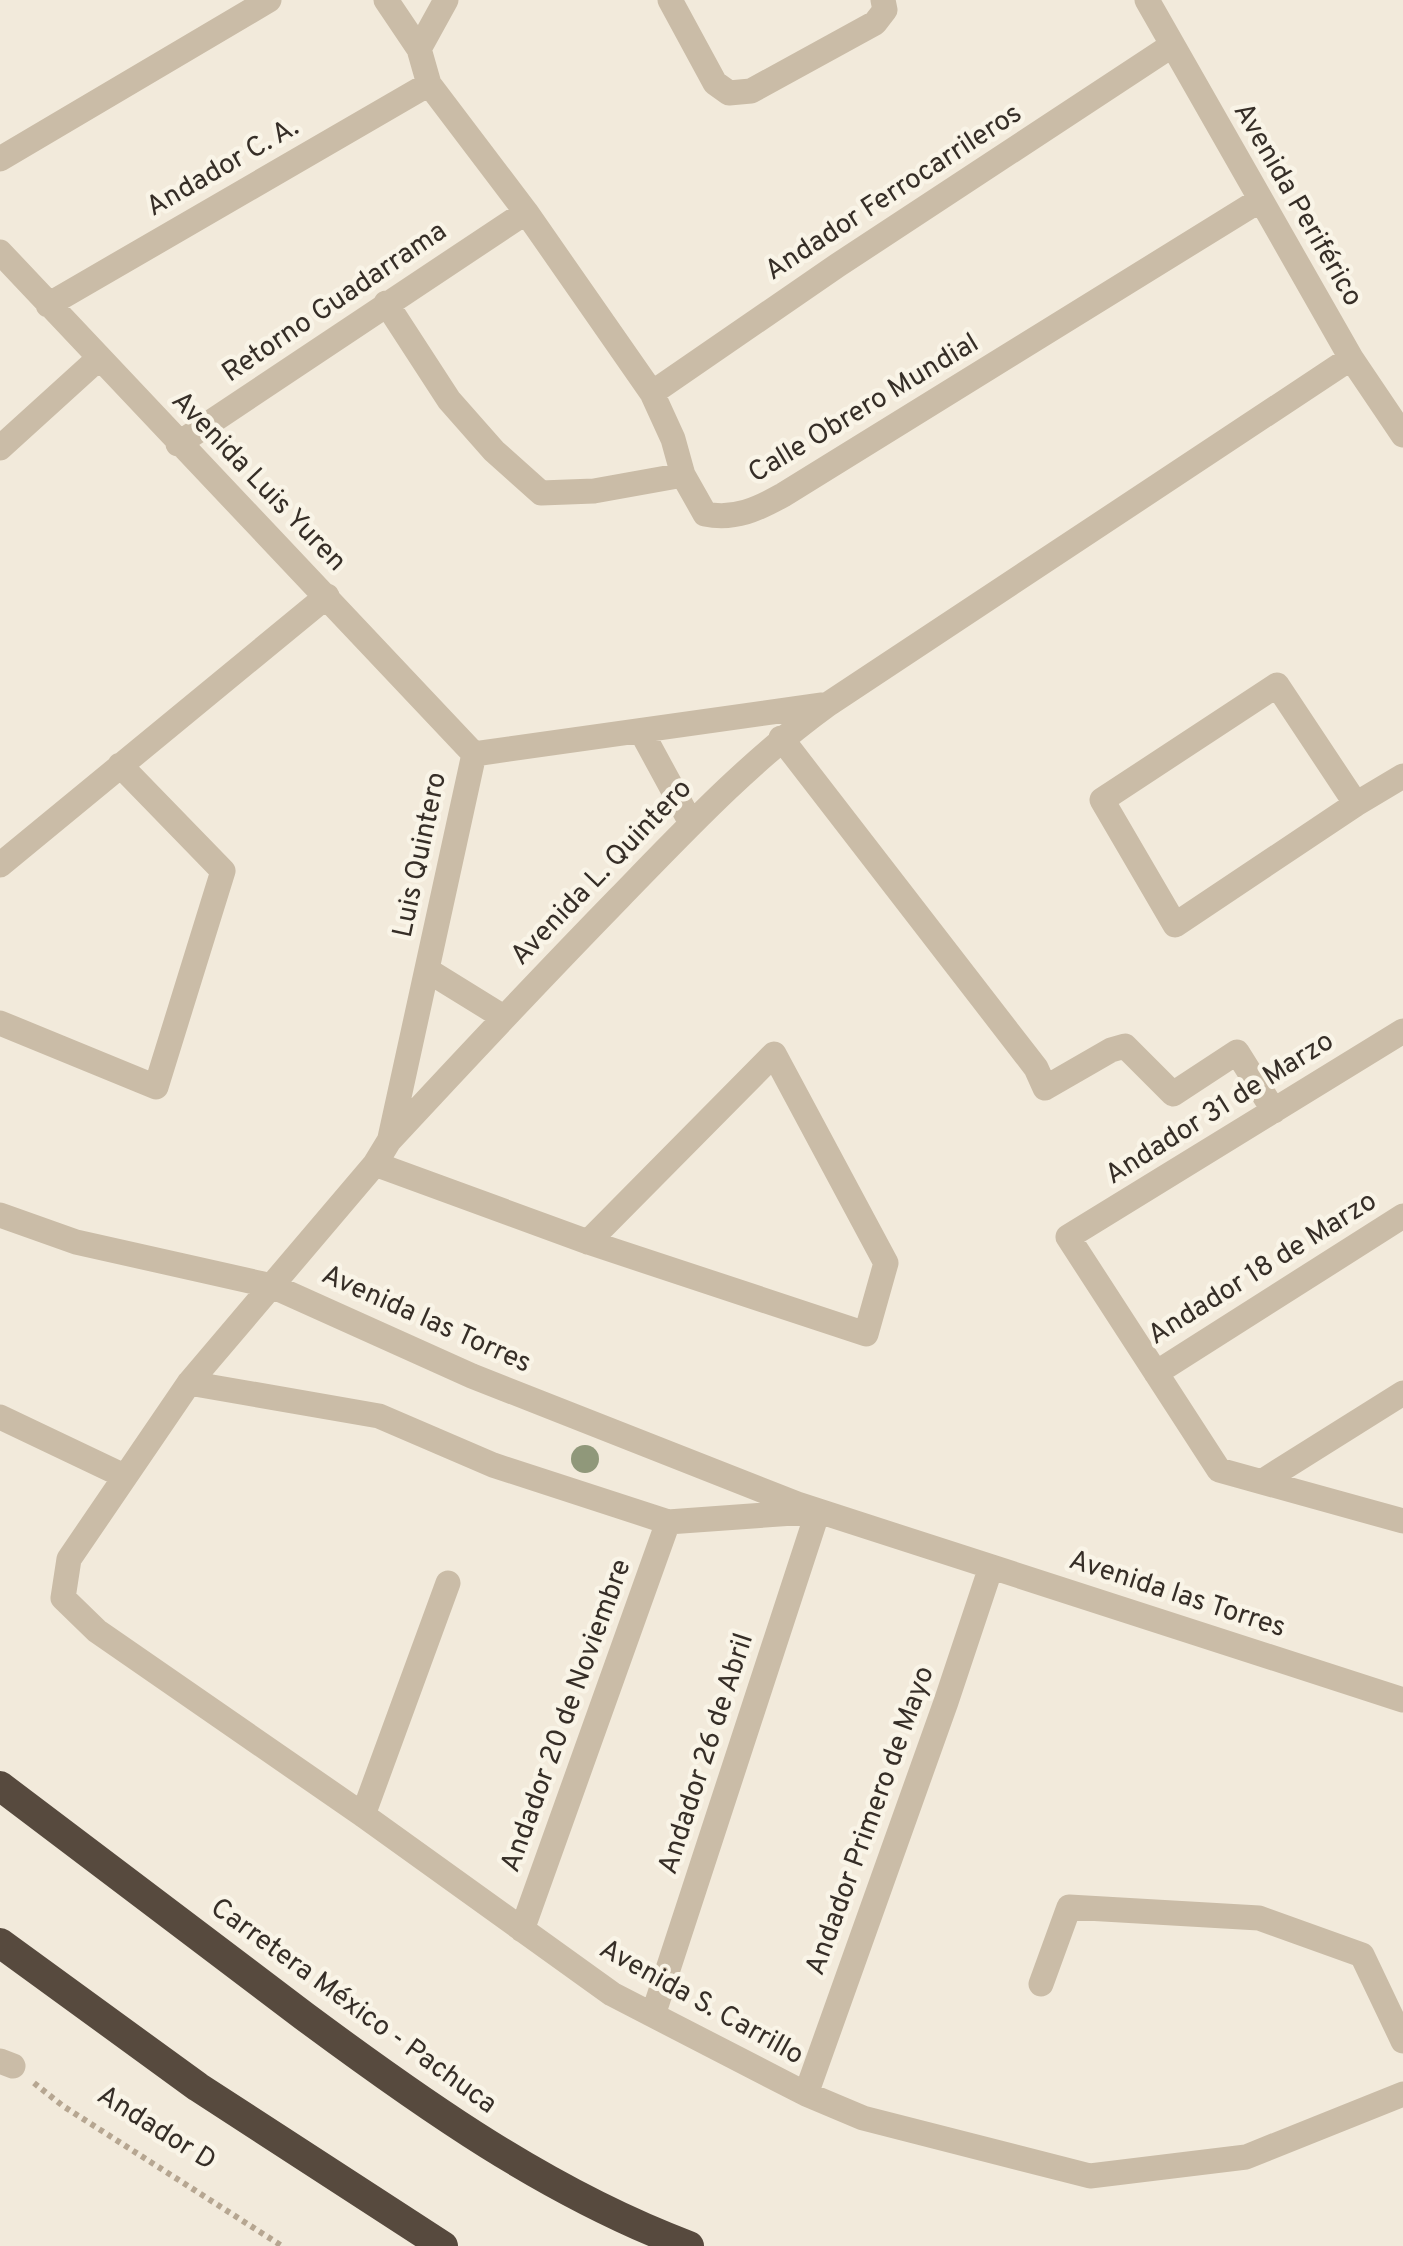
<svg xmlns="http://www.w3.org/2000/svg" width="1403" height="2246" viewBox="0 0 1403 2246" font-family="Overpass,sans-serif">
  <rect width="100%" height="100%" fill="#f2eadb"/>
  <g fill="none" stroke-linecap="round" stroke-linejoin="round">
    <path stroke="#b6a691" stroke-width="6" stroke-dasharray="5 5" stroke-linecap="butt" d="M34,2083L63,2106L282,2246"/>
    <path stroke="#cabca7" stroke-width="25" d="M386,0L419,49L429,84L526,212L652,393L673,439L683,475L705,514C735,520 758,509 783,495L1260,200
      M670,0L715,83L729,93L751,91L875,23L885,10L883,0
      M1147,0L1351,358L1403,435
      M419,49L446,0
      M0,159L269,0
      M0,252L474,754
      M386,303L449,400L494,451L541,493L594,491L683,475
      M48,305L429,84
      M1351,358L827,705C751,760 686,829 620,897C542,977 465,1059 389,1141L375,1164L189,1383L69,1559L63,1598L97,1631L363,1815L612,1994L806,2094L863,2118L1090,2176L1246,2157L1403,2094
      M652,393L838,265L1171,46
      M178,444L526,212
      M0,448L98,359
      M641,731L691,823
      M781,738L1036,1068L1045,1088L1111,1050L1125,1046L1173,1094L1237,1052L1274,1111
      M1356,804L1277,685L1102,800L1175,925L1356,804L1403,776
      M0,865L327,596
      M427,970L503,1017
      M0,1023L156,1087L223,871L120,765
      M1403,1031L1068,1237L1219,1470L1403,1521
      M390,1138L474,754L822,705
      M375,1164L588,1242L866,1334L886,1263L774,1054L588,1242
      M0,1215L76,1242L272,1286L472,1376L797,1504L1403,1700
      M1156,1373L1403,1216
      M189,1383L379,1416L493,1465L668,1522L808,1512
      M0,1417L124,1476
      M1263,1481L1403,1393
      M363,1815L448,1583
      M522,1930L668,1522
      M1041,1984L1069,1907L1259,1918L1362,1955L1403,2041
      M653,2015L818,1511
      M0,2061L13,2066
      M806,2094L946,1702L991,1567"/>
    <path stroke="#574a3e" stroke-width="30" d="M0,1786C101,1863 202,1940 304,2016C424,2105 548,2193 689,2246
      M0,1943L198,2087L443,2246"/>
  </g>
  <circle fill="#90987a" cx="585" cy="1459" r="14"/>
  <g text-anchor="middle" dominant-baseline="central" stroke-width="9" stroke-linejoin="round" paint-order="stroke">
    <g font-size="28" fill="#362e27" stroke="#f9f4e7">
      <text transform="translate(223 168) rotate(-30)">Andador C. A.</text>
      <text transform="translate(894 193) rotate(-33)">Andador Ferrocarrileros</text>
      <text transform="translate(1297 205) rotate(60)">Avenida Periférico</text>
      <text transform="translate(335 303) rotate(-34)">Retorno Guadarrama</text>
      <text transform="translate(864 409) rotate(-31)">Calle Obrero Mundial</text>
      <text transform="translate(258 482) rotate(46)">Avenida Luis Yuren</text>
      <text transform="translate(421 855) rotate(-78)">Luis Quintero</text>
      <text transform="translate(602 873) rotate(-46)">Avenida L. Quintero</text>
      <text transform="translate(1220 1109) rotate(-32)">Andador 31 de Marzo</text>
      <text transform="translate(1263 1269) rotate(-32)">Andador 18 de Marzo</text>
      <text transform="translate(426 1320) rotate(24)">Avenida las Torres</text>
      <text transform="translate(1177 1595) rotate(18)">Avenida las Torres</text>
      <text transform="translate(567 1716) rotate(-70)">Andador 20 de Noviembre</text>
      <text transform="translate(707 1754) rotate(-72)">Andador 26 de Abril</text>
      <text transform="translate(871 1821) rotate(-70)">Andador Primero de Mayo</text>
      <text transform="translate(701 2003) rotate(29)">Avenida S. Carrillo</text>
      <text transform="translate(353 2007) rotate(36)">Carretera México - Pachuca</text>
      <text transform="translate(156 2129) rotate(32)">Andador D</text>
    </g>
  </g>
</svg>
